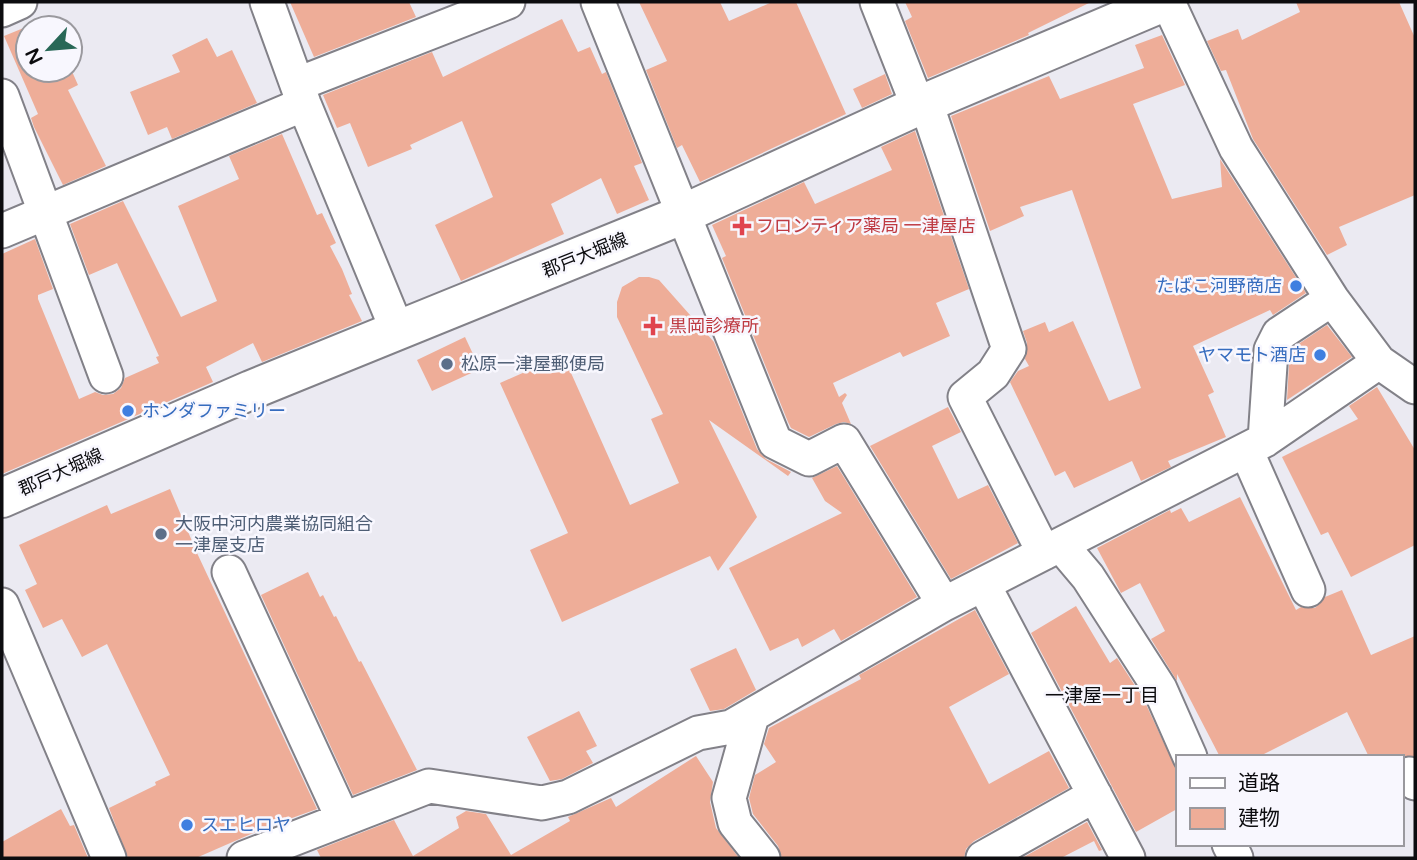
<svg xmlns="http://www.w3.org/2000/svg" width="1417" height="860" viewBox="0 0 1417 860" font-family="'Varela Round','Noto Sans JP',sans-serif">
  <rect width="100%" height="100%" fill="#ebeaf2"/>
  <path fill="#eead98" d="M290,2H409L416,17L314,57Z
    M639,2H720L729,21L772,2H796L846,114L700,182L682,145L677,148L646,70L667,61Z
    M905,2H1091L1028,33L1029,35L928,78L905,21L912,17Z
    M1296,2H1399L1415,38V195L1339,227L1347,245L1327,255L1253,139L1226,70L1221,71L1207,41L1238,29L1242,40L1300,12Z
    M48,18L53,28H28V70H70V67L78,85L68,90L106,166L63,185L34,127L31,118L38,114L4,36Z
    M562,19L578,52L590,47L602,74L606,72L642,163L634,166L649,200L617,214L601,178L551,204L564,234L461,281L435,225L493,197L462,121L410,145L412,149L368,167L350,123L337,128L323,95L432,52L443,77Z
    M1162,35L1185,85L1133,104L1172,199L1222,187L1220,159L1306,293L1273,315L1270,310L1193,346L1214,392L1208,395L1226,437L1168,461L1171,467L1141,481L1132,461L1074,488L1065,471L1055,476L1010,382L1018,371L1029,366L1025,359L1027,343L1023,331L1045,322L1049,332L1073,321L1109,401L1141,388L1072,190L1020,207L1024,216L990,231L951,116L1049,76L1060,99L1144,68L1135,45Z
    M207,38L217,57L232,50L257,103L172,139L167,127L148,135L130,92L180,72L172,55Z
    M885,74L892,94L862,108L853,89Z
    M915,131L969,289L936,303L950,336L903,357L900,352L833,383L839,397L845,393L847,395L842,403L851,424L844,422L836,424L809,437L791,428L788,422L722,258L726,256L712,225L804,182L815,204L892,170L881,147Z
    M282,134L317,215L322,213L336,243L330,246L342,269L352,294L349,295L362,321L262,362L253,343L206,367L213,382L2,474V254L35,239L53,289L38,295V299L79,399L95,392L103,395L113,394L121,388L125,378L159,363L156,357L159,356L117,263L89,275L70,224L123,201L181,317L217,301L178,206L239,179L229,156Z
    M639,277H649L659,280L714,342L757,449L766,459L791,472L788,476L709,420L757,517L718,571L710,556L562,622L530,550L568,533L500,383L563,355L630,505L679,483L651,419L663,414L617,317V302L622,287Z
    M1327,325L1352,357L1287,400L1289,365L1294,347Z
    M465,337L480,369L432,391L417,360Z
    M1377,387L1415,450V545L1351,577L1328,532L1321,535L1282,457L1358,419L1349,406Z
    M948,407L961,432L932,446L958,499L988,485L1018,543L951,579L870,446Z
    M837,466L917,597L841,641L834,629L802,647L798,638L770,651L729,568L842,513L825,501L812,478Z
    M170,489L197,553L317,809L267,827L196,858H128L109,808L156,785L155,782L170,775L107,644L82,657L62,619L43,628L25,590L37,584L19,545L107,505L111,514Z
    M1240,497L1296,610L1301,607L1315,608L1325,597L1342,590L1371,655L1415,636V756L1369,757L1347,712L1258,757H1220L1177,674V681L1151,639L1165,631L1140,583L1121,593L1097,548L1170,510L1171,513L1181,508L1189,522Z
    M308,572L320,597L323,595L334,617L336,616L359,662L361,661L417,770L353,795L261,595Z
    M1076,606L1110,663L1117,658L1143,698L1177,771V809L1136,832L1031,633Z
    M975,610L1009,674L949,707L989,784L1049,751L1069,788L974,841L966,849L964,858H782L778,846L753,814L749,798L755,775L776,762L764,744L769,728L861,679L859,675Z
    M736,648L756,690L724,709L710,711L690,669Z
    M579,711L597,746L586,751L593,763L562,779L550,781L527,737Z
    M696,756L713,782L710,802L716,828L739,858H321L317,850L394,820L413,856L459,828L456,817L466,811L486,814L511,855L570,821L568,817L611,798L616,807Z
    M61,809L70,826L74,825L88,858H2V842Z
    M1087,822L1102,850L1099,851L1094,841L1061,858H1022Z"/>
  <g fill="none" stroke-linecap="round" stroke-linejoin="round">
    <defs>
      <path id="street" d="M267,2L304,104L398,332
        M598,2L775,442L809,459L844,441L944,604
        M877,2L918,106
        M1168,2L1236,148L1332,299L1379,362L1415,387
        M2,10L20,2
        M298,84L508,2
        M2,96L106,376
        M926,103L1009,349L993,374L965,397L1044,553
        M2,231L304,104
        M1265,440L1271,350L1279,334L1332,299
        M1246,450L1308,590
        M1061,545L1088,577L1160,689L1190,757
        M229,572L343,819
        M983,584L1128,858
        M2,605L109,858
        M752,716L729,798L735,823L763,858
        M1410,774L1415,783
        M1229,844L1236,858
        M244,858L429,786L542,803L568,797L698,733L731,727L944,604L1265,440L1379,362
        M983,858L1095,795"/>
      <path id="secondary" d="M2,498L251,390L672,219L918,106L1164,2"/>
    </defs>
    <use href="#street" stroke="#828188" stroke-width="37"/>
    <use href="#secondary" stroke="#828188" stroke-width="42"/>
    <use href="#street" stroke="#fff" stroke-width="33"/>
    <use href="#secondary" stroke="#fff" stroke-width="38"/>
  </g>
  <g fill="#e0444e" stroke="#f8f7fe" stroke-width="2.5">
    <path d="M738.5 215.5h7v7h7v7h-7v7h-7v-7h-7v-7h7z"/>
    <path d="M649.5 315.5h7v7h7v7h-7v7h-7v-7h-7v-7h7z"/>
  </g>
  <g fill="#3f7fe0" stroke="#f8f7fe" stroke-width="2.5">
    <circle cx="1296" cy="286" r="7"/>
    <circle cx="1320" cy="355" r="7"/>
    <circle cx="128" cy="411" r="7"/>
    <circle cx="187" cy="825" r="7"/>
  </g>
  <g fill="#5c6f8a" stroke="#f8f7fe" stroke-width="2.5">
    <circle cx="447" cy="364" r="7"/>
    <circle cx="161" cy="534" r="7"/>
  </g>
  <g text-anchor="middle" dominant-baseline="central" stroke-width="5" stroke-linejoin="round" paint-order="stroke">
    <g font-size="18" fill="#be3a42" stroke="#f8f7fe" text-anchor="start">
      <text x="756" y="226">フロンティア薬局 一津屋店</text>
      <text x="669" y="326">黒岡診療所</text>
    </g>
    <g font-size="18" fill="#0c0c0f" stroke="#f8f7fe">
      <text transform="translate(585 255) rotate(-22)">郡戸大堀線</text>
      <text transform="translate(61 472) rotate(-24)">郡戸大堀線</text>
    </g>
    <g font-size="18" fill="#366cbe" stroke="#f8f7fe" text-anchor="end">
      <text x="1282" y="286">たばこ河野商店</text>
      <text x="1306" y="355">ヤマモト酒店</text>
      <text x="142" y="411" text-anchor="start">ホンダファミリー</text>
      <text x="201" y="825" text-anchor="start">スエヒロヤ</text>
    </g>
    <g font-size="18" fill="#4e5e75" stroke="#f8f7fe" text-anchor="start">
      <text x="461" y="364">松原一津屋郵便局</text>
      <text x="175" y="524">大阪中河内農業協同組合<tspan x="175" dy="21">一津屋支店</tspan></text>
    </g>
    <g font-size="19" fill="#0c0c0f" stroke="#f8f7fe">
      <text x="1102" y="696">一津屋一丁目</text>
    </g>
  </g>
  <rect width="1417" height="860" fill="none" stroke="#0c0c0f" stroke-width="7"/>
  <rect x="1176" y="755" width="228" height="91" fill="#f8f7fe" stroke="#9a999e" stroke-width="2"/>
  <rect x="1190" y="778" width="35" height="10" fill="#ffffff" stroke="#9a999e" stroke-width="2"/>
  <text x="1238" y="790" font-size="21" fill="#0c0c0f">道路</text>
  <rect x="1190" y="808" width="35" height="21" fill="#eead98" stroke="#9a999e" stroke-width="2"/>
  <text x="1238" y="825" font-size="21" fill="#0c0c0f">建物</text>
  <g transform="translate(49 49) rotate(244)"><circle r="33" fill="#f8f7fe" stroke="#9a999e" stroke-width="2"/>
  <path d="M0-5L12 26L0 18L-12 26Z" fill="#286857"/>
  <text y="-10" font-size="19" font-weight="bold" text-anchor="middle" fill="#0c0c0f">N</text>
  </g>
</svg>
